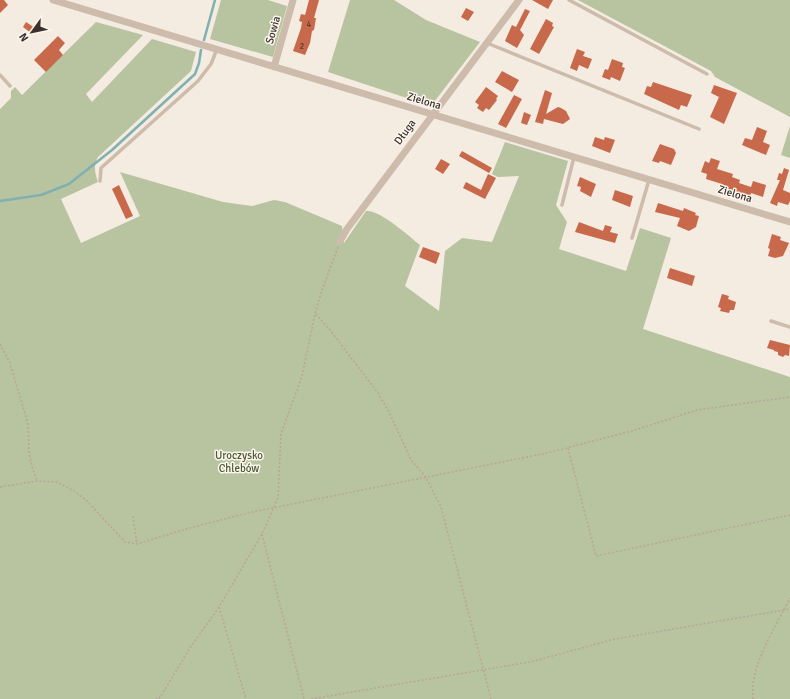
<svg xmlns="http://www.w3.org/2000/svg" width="790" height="699" viewBox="0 0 790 699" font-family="Signika,sans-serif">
  <rect width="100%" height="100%" fill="#f4ebe1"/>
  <path fill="#b8c4a0" d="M221,0H268L287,6L273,57L210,39Z
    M350,0H394L426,20L480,42L431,106L328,72Z
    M578,0H790V117L715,77L711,71Z
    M96,22L143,35L86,94L92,102L152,39L196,52L191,71L98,157C93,165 95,174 98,182L61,199L81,243L140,216L120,172L223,202L252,206L274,200L285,202L342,226L344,243L366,211C379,209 409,236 420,245L405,286L439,311L445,251L462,238L492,242L519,176L498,177L492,174L505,142L568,161L556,205L567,222L559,249L626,271L640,228L671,238L643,329L790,377V699H0V109L11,98V91L15,87L22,95Z
    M790,126V158L781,155Z"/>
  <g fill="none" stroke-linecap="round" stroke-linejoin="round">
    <path stroke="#7fb0b2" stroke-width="2.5" d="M204,40L215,0
      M0,201L41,195L69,184L112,150L195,74L199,63L201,50"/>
  </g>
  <path fill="#c8694b" d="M0,0H4L8,5L0,13Z
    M309,0H319L314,18H316L314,30L312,31L310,43L305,55L293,51L301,28L302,22L299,21L301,14L305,15Z
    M532,0H553L548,9Z
    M466,8L474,12L468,21L461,17Z
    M525,9L530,11L520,30L524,35L517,48L505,41L512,25L516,27Z
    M546,19L553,23L552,26L554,27L539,54L530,49Z
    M26,22L35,28L31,33L23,27Z
    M58,36L65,43L59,50L63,55L46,72L34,60Z
    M577,49L585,52L583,56L592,59L588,69L579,65L577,71L570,68Z
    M612,59L623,63L622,67L625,68L620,81L611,77L610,80L602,77L605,69L608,70Z
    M502,71L519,80L512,92L495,82Z
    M653,82L692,95L687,107L681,105L679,110L644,94L647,86L651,87Z
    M714,85L737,93L724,124L710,117L719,97L711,93Z
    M486,87L498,96L496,99L497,100L489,110L486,108L483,112L477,108L479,105L475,102Z
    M545,90L552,93L546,114L558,107L561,108L566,111L570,119L563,124L544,119L543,124L535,122Z
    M514,95L522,99L506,128L498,124Z
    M524,112L531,115L527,125L521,123Z
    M757,127L767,131L763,142L770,145L766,155L742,145L745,138L752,140Z
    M595,137L604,140L605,137L615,140L610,153L592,146Z
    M660,144L674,149L676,153L671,165L660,161L659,163L652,161Z
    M462,151L492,168L489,173L459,156Z
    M711,158L720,161L717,169L733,174L732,177L740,180L739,183L751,187L753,181L766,185L763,197L751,193L750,196L736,193L727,190L728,188L722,184L706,179L707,174L701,172L705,161L709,163Z
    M441,159L450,164L443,174L435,169Z
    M784,168L789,170L783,190L790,193V201L788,205L778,202L777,206L770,203L780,180H777L779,173L782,174Z
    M488,174L496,178L485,199L463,188L466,182L481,190Z
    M580,177L596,184L591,197L580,191L581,187L577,186Z
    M119,185L133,216L126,219L112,189Z
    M615,190L633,196L630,207L612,200Z
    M658,203L683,211L684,208L696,213L695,215L699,216L696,227L689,231L677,226L680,218L655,212Z
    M579,222L603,231L605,225L612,227L610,232L618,234L615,243L575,232Z
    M772,234L781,237L780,240L789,243L783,256L775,258L768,256L770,249L768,248Z
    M423,247L440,253L436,264L419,257Z
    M670,268L695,276L692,286L667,278Z
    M722,294L729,296L728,299L736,302L734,310H730L729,313L720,311L721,308L718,307Z
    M770,340L790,345L789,356L785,355L783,357L778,355V352L774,351V350L767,348Z"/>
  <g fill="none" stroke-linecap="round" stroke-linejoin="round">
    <path stroke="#b9a596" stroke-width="1.5" stroke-dasharray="2 2" stroke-linecap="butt" d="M316,314L330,330L378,393L389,412L411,460L425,476L441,507L491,699
      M0,344L10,363L28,424L29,452L32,467L37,481
      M568,448L596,556L790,515
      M0,487L37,481L57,482L74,491L87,501L125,542L137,544L193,527L252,512L547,453L632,431L697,410L790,397
      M133,516L137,544
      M262,534L304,699
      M219,607L246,699
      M156,699L160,696
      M159,699L190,648L219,607L262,534L278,498L281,434L302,376L315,314L321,293L338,247
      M311,699L530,662L615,639L790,609
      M753,699C749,667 776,626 790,598"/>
    <path stroke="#cdbbac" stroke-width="3.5" d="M569,0L707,74
      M487,43L699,129
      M0,75L10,86
      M100,181L101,168L198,81L211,64L217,49
      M562,205L574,157
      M632,238L649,180
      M771,321L790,327"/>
    <path stroke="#cdbbac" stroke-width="7" d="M53,0L790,222
      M274,67L293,0
      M340,241L347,229L519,0"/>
  </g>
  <g text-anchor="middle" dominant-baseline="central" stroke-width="3" stroke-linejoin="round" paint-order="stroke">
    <g font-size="9" fill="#5e3e33">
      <text x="309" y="24">4</text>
      <text x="302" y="46">2</text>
    </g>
    <g font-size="11" fill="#3b302b" stroke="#fbf5ee">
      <text transform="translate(273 30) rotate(-74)">Sowia</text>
      <text transform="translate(424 101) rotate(17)">Zielona</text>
      <text transform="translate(405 132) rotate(-54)">Długa</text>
      <text transform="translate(735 194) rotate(17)">Zielona</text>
    </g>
    <g font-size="11" fill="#4a5a2e" stroke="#fbf5ee">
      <text x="239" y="455">Uroczysko<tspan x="239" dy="13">Chlebów</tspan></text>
    </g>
  </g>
  <g transform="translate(32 32) rotate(237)" stroke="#fbf5ee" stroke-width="3" paint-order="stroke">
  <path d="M0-3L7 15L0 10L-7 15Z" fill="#3b302b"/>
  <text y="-6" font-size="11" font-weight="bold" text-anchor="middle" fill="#3b302b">N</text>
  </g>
</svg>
